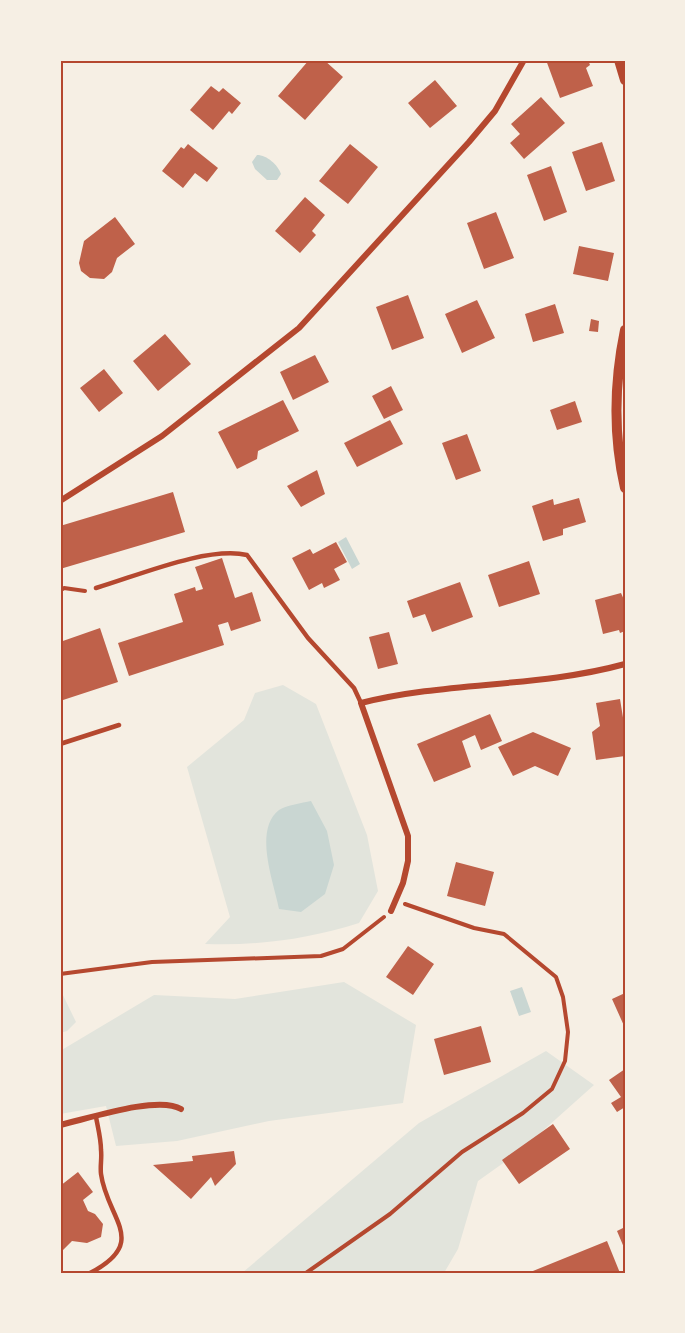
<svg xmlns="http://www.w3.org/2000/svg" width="685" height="1333" viewBox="0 0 685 1333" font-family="Figtree,sans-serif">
  <rect width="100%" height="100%" fill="#f6efe4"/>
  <path fill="#e2e4dc" d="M283,685L316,704L367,835L378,891L359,923C308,939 258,946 205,944L230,917L187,767L244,720L255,693Z
    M344,982L416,1025L403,1103L269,1121L177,1141L116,1146L106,1106L60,1114V1051L154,995L235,999Z
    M60,989L76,1022L67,1031L60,1033Z
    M546,1051L594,1085L519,1152L478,1181L458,1249L444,1273H242L419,1123Z"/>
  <path fill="#c9d6d2" d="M257,155C267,155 278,165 281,174L277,180H267L255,169L252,162Z
    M346,537L360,564L352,569L338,542Z
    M311,801L327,831L334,865L325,894L301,912L279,909C274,883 253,830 279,810C287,805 302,803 311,801Z
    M522,987L531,1012L519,1016L510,991Z"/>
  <path fill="#bf614a" d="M309,60H324L343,77L305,120L278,96Z
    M546,60H588L590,65L586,68L593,86L560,98Z
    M435,80L457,106L430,128L408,103Z
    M211,86L219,92L223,88L241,103L232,114L229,111L213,130L190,110Z
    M541,97L565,123L524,159L510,143L520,134L511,124Z
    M602,142L615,181L586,191L572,152Z
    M188,144L218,168L207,182L195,173L183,188L162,171L181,147L184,149Z
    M350,144L378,167L348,204L319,181Z
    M551,166L567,212L544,221L527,175Z
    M305,197L325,215L312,231L316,235L300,253L275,231Z
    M496,212L514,258L484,269L467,223Z
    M115,217L135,244L117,258L112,272L104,279L90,278L81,271L79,263L84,241Z
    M579,246L614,253L608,281L573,274Z
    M408,295L424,338L392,350L376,307Z
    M477,300L495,338L462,353L445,314Z
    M555,304L564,333L533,342L525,314Z
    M591,319L599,321L598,332L589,331Z
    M165,334L191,364L158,391L133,361Z
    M315,355L329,382L293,400L280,372Z
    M104,369L123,393L99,412L80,388Z
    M391,386L403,410L384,419L372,396Z
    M283,400L299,431L258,451L257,459L237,469L218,432Z
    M575,401L582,422L557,430L550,410Z
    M390,420L403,444L357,467L344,443Z
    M467,434L481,471L456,480L442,443Z
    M317,470L325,494L301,507L287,486Z
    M173,492L185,532L60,569V526Z
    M579,498L586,522L563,529V535L543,541L532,506L553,499L554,505Z
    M336,542L347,562L334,569L340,580L324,588L322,583L309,590L292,558L310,549L313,554Z
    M222,558L235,598L252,592L261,621L231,631L228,622L218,625L224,645L129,676L118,643L183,622L174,594L195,587L196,591L203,589L195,567Z
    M529,561L540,594L499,607L488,575Z
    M460,582L473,617L432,632L425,614L413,618L407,601Z
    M621,593L625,602V631L620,633L619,630L603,634L595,600Z
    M100,628L118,682L60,701V642Z
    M389,632L398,664L378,669L369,637Z
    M620,699L625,730V756L596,760L592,732L600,726L596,703Z
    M490,714L502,741L481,750L475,735L462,741L471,767L434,782L417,744Z
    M533,732L571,748L558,776L535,766L513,776L498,747Z
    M456,862L494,872L485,906L447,896Z
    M408,946L434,964L413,995L386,977Z
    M625,993V1028L612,999Z
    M481,1026L491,1062L444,1075L434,1039Z
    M625,1069V1107L617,1112L611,1103L621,1097L609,1080Z
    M553,1124L570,1149L519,1184L502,1160Z
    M234,1151L236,1164L215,1186L211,1177L191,1199L153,1165L193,1161L192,1156Z
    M78,1172L93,1192L83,1200L88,1211L95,1214L103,1224L101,1237L87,1243L72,1241L60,1253V1186Z
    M625,1227V1250L617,1231Z
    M607,1241L620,1273H528Z"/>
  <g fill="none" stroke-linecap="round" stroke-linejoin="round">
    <path stroke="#b5482f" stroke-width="4" d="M60,591L64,588L85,591
      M60,974L152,962L321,956L343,949L384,917
      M306,1273L390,1214L462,1152L523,1113L552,1089L565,1061L568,1032L563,997L556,977L504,934L474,928L405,904"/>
    <path stroke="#b5482f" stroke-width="4.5" d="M96,588C137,576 207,546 247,555L308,638L354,688L361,703
      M60,744L119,725
      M90,1273C150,1242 107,1219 101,1174C100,1166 102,1158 101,1150C101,1139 98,1128 96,1117"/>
    <path stroke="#b5482f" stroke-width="6" d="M60,501L162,436L299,328L469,142L495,111L524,60
      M391,911L403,883L408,861V836L361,703C448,681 538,688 625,664
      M60,1125C87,1119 158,1095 181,1109"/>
    <path stroke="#b5482f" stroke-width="10" d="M619,60L625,80
      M625,330C614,383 613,435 625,488"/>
  </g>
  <rect width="685" height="1333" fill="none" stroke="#f6efe4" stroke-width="123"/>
  <rect x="62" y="62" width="562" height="1210" fill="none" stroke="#b5482f" stroke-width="2"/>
</svg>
